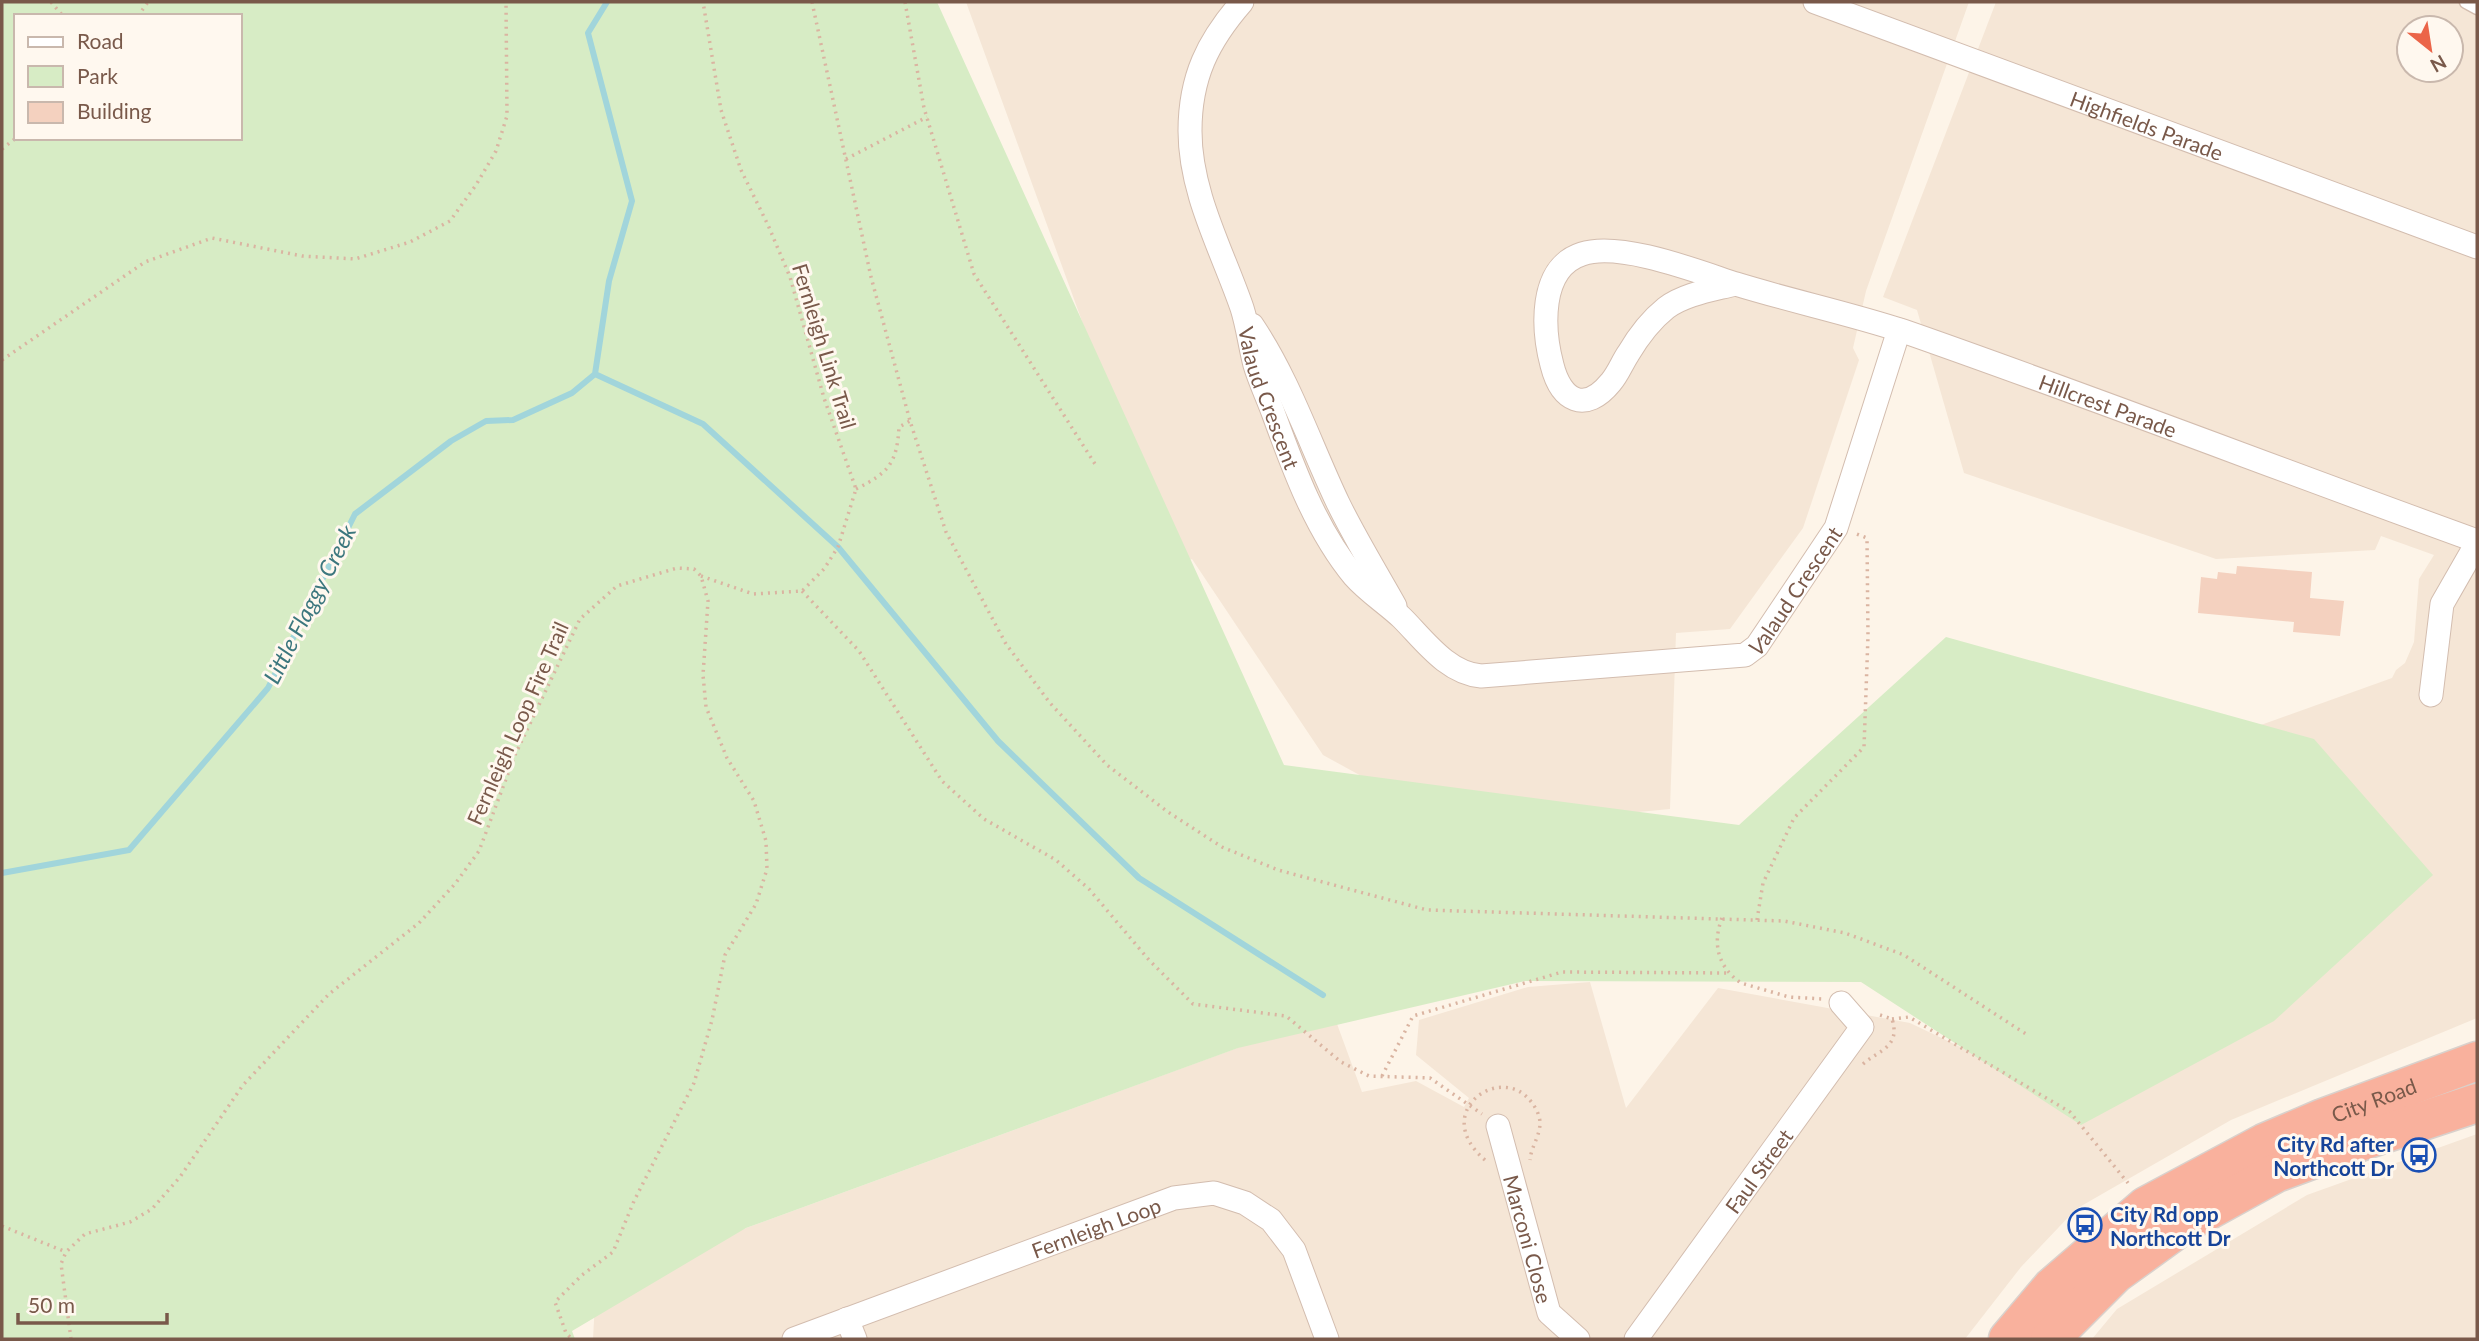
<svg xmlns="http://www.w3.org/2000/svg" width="2479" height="1341" viewBox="0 0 2479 1341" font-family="Lato,sans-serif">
  <rect width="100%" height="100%" fill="#fdf4e8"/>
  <path fill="#f5e6d6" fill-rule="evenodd" d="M966,2H1969L1866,291L1853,348L1859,360L1803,528L1730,629L1676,633L1670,809L1458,829L1323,755L1192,559L1171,566Z
    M1996,2H2477V1018L2231,1120L2076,1209L2021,1267L1965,1339H593L596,1283L1333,1013L1362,1092L1416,1081L1464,1107L1469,1098L1416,1055L1419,1020L1528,987L1590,982L1626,1108L1718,988L1910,1023L2013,1072L2247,730L2392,678L2396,670L2405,663L2414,642L2419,579L2434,555L2381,536L2375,550L2216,559L1964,473L1917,310L1883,297ZM2409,28H2451V70H2409Z
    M2477,1134V1339H2092L2117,1309L2307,1195Z"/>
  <path fill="#d7ecc5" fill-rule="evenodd" d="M2,2H937L1284,765L1739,825L1946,637L2314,739L2433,875L2274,1021L2081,1125L1861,982L1525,981L1238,1048L746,1228L572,1331L575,1339H2ZM16,16H240V138H16Z"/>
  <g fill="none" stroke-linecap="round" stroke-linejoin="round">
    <path stroke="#a1d5db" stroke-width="6" d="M595,374L703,424L838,547L998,741L1139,878L1323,995
      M2,873L129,850L268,688L355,514L451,441L486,421L513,420L572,393L595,374L609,281L632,201L588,33L607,2"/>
  </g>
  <path fill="#f4d1bf" d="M2237,566L2312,572L2310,598L2344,601L2340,636L2293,632L2294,622L2198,613L2201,577L2217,579L2218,572L2236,574Z"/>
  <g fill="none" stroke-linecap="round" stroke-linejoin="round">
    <defs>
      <path id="lane" d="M2466,2L2477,8"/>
      <g id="street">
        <path id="s1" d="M1242,2C1208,41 1190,77 1190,131C1190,193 1222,250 1242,308C1248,327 1250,346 1255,365C1260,382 1268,398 1274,415C1294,470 1316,530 1354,576C1368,592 1386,603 1402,618C1424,640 1447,673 1481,676L1745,655L1757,646L1836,528L1899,330"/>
        <path id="s2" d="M1815,2L2477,247"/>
        <path id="s3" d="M1735,284C1712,290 1685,294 1666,308C1651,320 1638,337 1628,354C1622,363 1618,374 1611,382C1585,414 1561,401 1552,365C1543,331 1538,268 1582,254C1620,241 1699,272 1736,284C1791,301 1848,313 1903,331C2095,398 2286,472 2477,541"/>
        <path d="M1252,325C1289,380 1310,444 1338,503C1355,538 1376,572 1395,606"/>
        <path d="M2431,695L2442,604L2477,543"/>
        <path id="s4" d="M1498,1126L1549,1313L1578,1339"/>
        <path d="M847,1319L855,1339"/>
        <path id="s5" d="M794,1339L1174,1198L1214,1193L1245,1203L1271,1220L1294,1250L1327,1339"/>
        <path id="s6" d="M1636,1339L1862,1027L1841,1003"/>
      </g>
      <g id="highway">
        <path id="s7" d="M2008,1339L2052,1287L2146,1206L2264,1143L2323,1118L2477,1061"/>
        <path d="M2050,1339L2115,1274L2187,1222L2276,1173L2368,1139L2477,1103"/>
      </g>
    </defs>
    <use href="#lane" stroke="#d3bdaf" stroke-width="15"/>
    <use href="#street" stroke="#d3bdaf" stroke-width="25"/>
    <use href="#highway" stroke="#d9d1cc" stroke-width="41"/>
    <path stroke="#dab4a1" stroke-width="3.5" stroke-dasharray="2 5" stroke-linecap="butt" d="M51,2L63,16
      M812,2L871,277L910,421L946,532L1006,644L1050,703L1107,765L1168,812L1222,847L1278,870L1427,910L1784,921L1845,933L1904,955L2026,1034
      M905,2L924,108L974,274L1095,464
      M138,16L148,2
      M2,149L16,138
      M846,159L927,117
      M2,360L145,262L212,238L302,256L355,259L410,242L450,221L476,185L496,151L507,116L506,2
      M856,489C888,473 897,464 899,427L910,421
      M701,576L753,594L802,591L824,569L838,547L856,489L824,398L790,277L768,225L741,170L721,110L703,2
      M802,591L859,651L942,781L984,819L1056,860L1089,889L1149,960L1193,1004L1286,1016L1341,1062L1369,1076L1430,1078L1482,1114
      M1722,918C1712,944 1718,967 1741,983L1789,997L1823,999
      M1757,920L1763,883L1794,818L1864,747L1868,636L1867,538L1854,533
      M1892,1019L1909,1017L2070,1112L2128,1183
      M1863,1064C1879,1050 1901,1047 1892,1019L1880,1015
      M1382,1076L1413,1016L1562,972L1728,973
      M1485,1160C1428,1111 1503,1061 1532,1103C1536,1108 1540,1116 1540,1123C1540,1136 1531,1147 1530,1160
      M2,1226L66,1252
      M71,1339L61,1264L66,1252L85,1234L130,1222L152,1209L180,1177L243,1085L329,994L419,923L455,884L479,851L515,755L580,619L617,586L677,568L694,569L701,576L708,601L703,675L706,707L727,758L754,801L766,841L767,869L756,904L725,955L712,1020L694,1083L634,1201L613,1252L582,1275L555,1302L566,1333L572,1339"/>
    <use href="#lane" stroke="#fff" stroke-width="12"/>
    <use href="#street" stroke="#fff" stroke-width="23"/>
    <use href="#highway" stroke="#f9b19d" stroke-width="38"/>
  </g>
  <defs>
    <symbol id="bus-ring" viewBox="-11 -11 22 22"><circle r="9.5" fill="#fff8ef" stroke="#1a4fb4" stroke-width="1.5"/><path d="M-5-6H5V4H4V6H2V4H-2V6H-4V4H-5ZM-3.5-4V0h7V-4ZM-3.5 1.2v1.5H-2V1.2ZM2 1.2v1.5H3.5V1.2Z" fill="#1a4fb4"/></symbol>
  </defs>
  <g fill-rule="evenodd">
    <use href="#bus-ring" x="2400" y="1136" width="38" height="38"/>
    <use href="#bus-ring" x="2066" y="1206" width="38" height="38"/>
  </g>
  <g text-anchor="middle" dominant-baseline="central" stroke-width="6" stroke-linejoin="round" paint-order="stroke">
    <g font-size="21" fill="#79594a" stroke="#fff8ef">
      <text stroke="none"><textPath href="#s2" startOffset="354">Highfields Parade</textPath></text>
      <text transform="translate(825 346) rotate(73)">Fernleigh Link Trail</text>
      <text stroke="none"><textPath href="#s1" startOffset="422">Valaud Crescent</textPath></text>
      <text stroke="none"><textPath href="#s3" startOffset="928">Hillcrest Parade</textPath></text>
      <text stroke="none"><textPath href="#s1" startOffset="1132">Valaud Crescent</textPath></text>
      <text transform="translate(517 723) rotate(-66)">Fernleigh Loop Fire Trail</text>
      <text stroke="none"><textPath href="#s7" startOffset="444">City Road</textPath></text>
      <text stroke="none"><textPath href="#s6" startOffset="208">Faul Street</textPath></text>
      <text stroke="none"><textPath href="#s5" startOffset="322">Fernleigh Loop</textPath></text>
      <text stroke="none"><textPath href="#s4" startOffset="117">Marconi Close</textPath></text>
    </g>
    <g font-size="21" font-weight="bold" fill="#164399" stroke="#fff8ef" text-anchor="end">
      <text x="2394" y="1143">City Rd after<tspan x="2394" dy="24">Northcott Dr</tspan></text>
      <text x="2110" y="1213" text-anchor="start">City Rd opp<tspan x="2110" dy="24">Northcott Dr</tspan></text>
    </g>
    <g font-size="23" font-style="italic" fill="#3c777e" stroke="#fff8ef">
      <text transform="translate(309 604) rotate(-63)">Little Flaggy Creek</text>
    </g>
  </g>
  <rect width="2479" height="1341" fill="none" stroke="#79594a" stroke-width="7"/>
  <rect x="14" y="14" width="228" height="126" fill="#fff8ef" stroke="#c9b8ad" stroke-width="2"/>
  <rect x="28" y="37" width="35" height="10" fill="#ffffff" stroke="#c9b8ad" stroke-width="2"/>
  <text x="77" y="49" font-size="21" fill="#79594a">Road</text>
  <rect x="28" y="66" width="35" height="21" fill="#d7ecc5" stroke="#c9b8ad" stroke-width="2"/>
  <text x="77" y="84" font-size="21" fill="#79594a">Park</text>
  <rect x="28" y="102" width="35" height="21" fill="#f4d1bf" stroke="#c9b8ad" stroke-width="2"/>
  <text x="77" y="119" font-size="21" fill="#79594a">Building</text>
  <g transform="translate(2430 49) rotate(150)"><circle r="33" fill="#fff8ef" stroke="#c9b8ad" stroke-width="2"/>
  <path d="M0-5L12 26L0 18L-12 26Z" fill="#eb6549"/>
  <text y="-10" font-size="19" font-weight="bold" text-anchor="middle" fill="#79594a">N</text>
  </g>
  <path d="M18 1313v10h149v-10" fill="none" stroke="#79594a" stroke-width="3.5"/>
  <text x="28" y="1313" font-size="21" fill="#79594a" stroke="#fff8ef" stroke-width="5" paint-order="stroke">50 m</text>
</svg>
